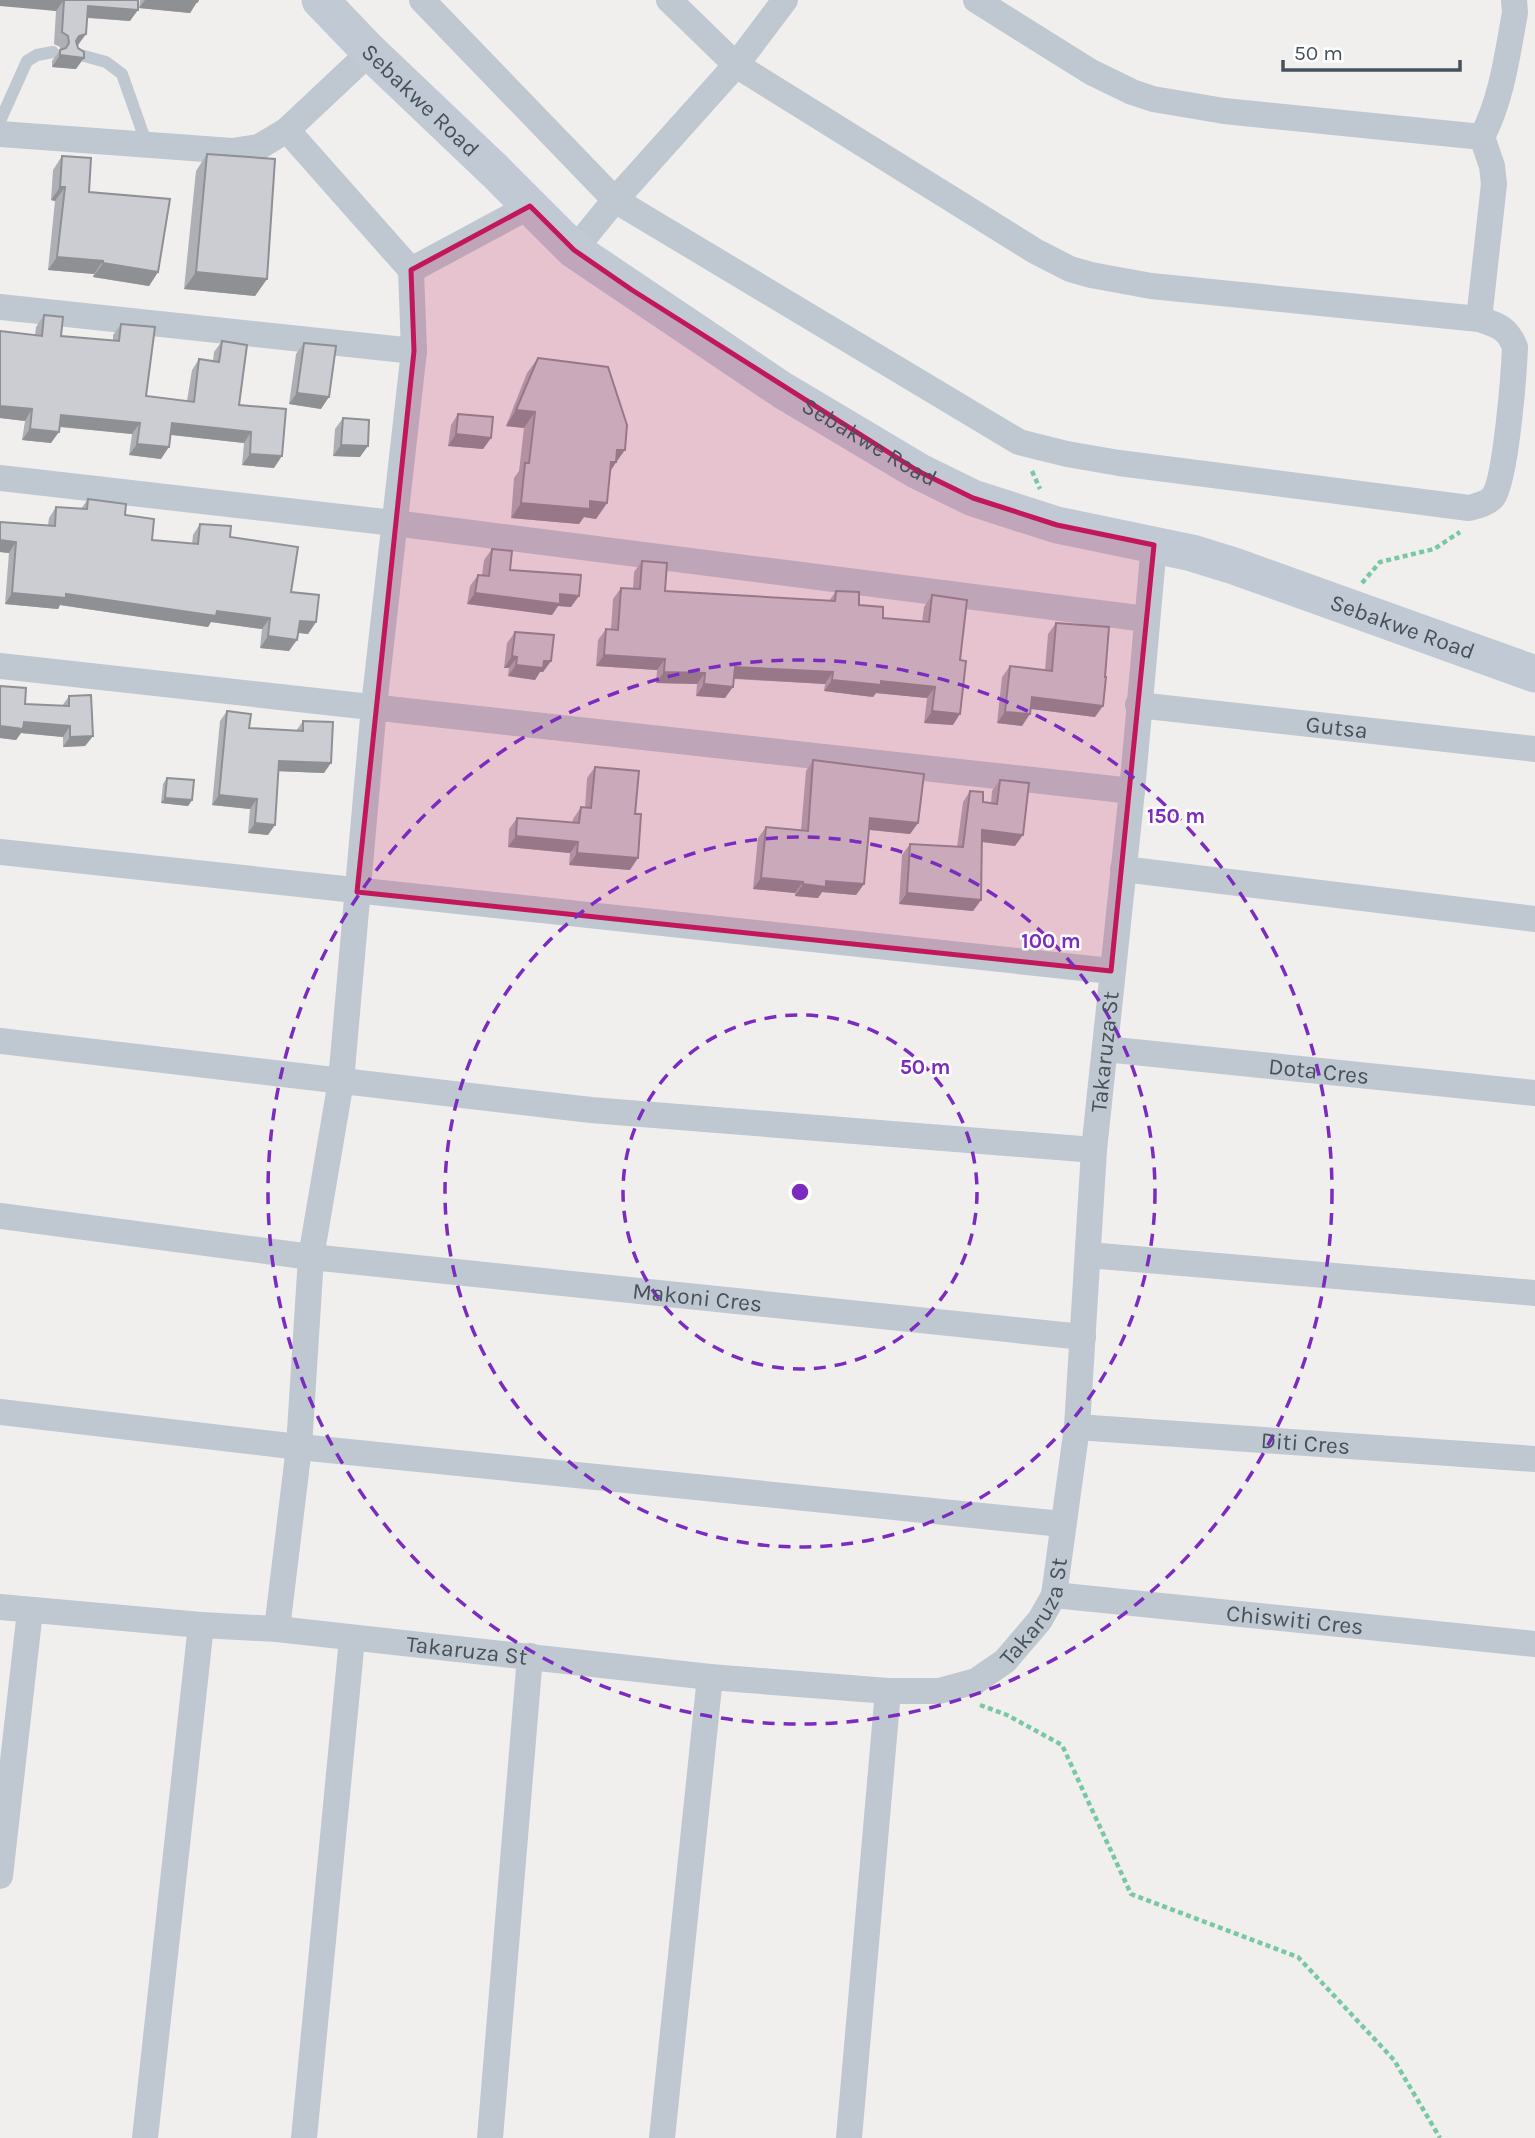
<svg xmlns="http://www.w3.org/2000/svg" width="1535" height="2138" viewBox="0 0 1535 2138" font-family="Karla,sans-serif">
  <rect width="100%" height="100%" fill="#f1eeee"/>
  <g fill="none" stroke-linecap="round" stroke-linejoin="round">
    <path stroke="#78c9a3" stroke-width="4.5" stroke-dasharray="5 3.5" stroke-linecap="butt" d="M1032,471L1040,489
      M1362,583L1380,562L1434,549L1460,532
      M980,1705L1007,1715L1062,1745L1131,1894L1298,1957L1394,2060L1440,2138"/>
    <path stroke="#bfc8d0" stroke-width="12" d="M77,54L106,62L122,74L147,145
      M0,121L27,61L37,55L53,52"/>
    <g stroke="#bfc8d0" stroke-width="26">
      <path d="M422,0L615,200L1019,442L1067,454L1119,463L1469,508C1477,506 1487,504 1493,497C1506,480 1514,372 1515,347C1507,327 1497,325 1479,319"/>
      <path d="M669,0L736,65L1035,251L1070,269L1091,275L1151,286L1479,319L1494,184L1492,166L1482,137C1502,98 1507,56 1515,13L1514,0"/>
      <path d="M976,0L1091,72L1132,92L1153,99L1224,111L1482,137"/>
      <path d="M0,134L232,151L259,147L287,130L370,52"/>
      <path d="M574,250L615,200L736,65L785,0"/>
      <path d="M411,270L530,206"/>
      <path d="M0,307L414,351"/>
      <path d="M0,478L394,523L1146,619"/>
      <path d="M0,666L1132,791"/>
      <path id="s1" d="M1138,705L1535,749"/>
      <path d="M0,852L1111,971"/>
      <path d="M1123,869L1535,919"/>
      <path d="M0,1041L591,1110L1094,1150"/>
      <path id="s2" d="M1105,1049L1535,1093"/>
      <path id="s3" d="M0,1216L311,1257L1083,1337"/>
      <path d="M1088,1255L1535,1293"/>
      <path d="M0,1412L299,1447L1062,1524"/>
      <path id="s4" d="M1077,1427L1535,1459"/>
      <path id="s5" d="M1054,1595L1535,1644"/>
      <path id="s6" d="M0,1607L201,1625L277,1629L710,1677L888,1691H939L976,1681L1005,1661L1040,1620L1054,1595L1077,1427L1094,1150L1132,791L1154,545"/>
      <path d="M277,1629L299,1447L311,1257L341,1081L374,706L414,351L411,270L287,130"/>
      <path d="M0,1876L30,1611"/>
      <path d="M145,2138L201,1625"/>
      <path d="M304,2138L352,1639"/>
      <path d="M490,2138L530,1656"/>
      <path d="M662,2138L710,1677"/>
      <path d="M849,2138L888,1691"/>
    </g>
    <path stroke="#c0c9d4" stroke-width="37" id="s7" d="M320,0L370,52L495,171L574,250L782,390L918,471L973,498L1057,525L1192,553L1234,566L1535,674"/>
  </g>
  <path fill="#afb0b5" d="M0,0H138L130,21L87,18L78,46L76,69L52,67V61L60,50V47L54,44L56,11Z
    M140,0H198L190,13L139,8Z
    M207,154L267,279L255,296L184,289L196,171Z
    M62,156L89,192L158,272L149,286L93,277L94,274L48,270L55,201L51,200L53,170Z
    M44,315L61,336L113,341V335L121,324L146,396L187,401L192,370L199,359L213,361L214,352L222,341L239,405L274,468L242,465L244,443L171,435L161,459L129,455L132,434L59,427L51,443L22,440L25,421L0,418V331L35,335L36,327Z
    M304,343L321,409L289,404L296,354Z
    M538,358L614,466L610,471L607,503L596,519L584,517L579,524L511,518L514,478L519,471L524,428L506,426L527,373Z
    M458,414L491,438L483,449L448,446L451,425Z
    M343,418L360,457L333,456L335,429Z
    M88,499L125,515L152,540L192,544L193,535L200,524L230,537L291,592L316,622L308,634L298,633L289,651L260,648L262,629L211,622L208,627L60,605L58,609L5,604L9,553L0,552V522L48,525L49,518L56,507L81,509Z
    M492,549L510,570L571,607L558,606L552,615L467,604L470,586L478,575H482L484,560Z
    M642,561L665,591L829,601L836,591L859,605L883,618L922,622L924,607L932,595L953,725L924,723L927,698L876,693L873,697L824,691L825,684L734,679L725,698L696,696L697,684L656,683L657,670L596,666L598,640L606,629H611L613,599L621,588L633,589L634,572Z
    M1056,623L1095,717L1031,709L1022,726L997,723L1002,677L1010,666L1045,670L1048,634Z
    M515,632L551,661L543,672H540L535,680L508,676L509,668H504L507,643Z
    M0,686L25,704L62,706L69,696L93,736L85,746L63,747V737L21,733L16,740L0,738Z
    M227,711L249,728L296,731L303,721L324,773L279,771L268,835L248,833L250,809L212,805L220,721Z
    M813,760L918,823L910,834L869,830L864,884L856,895L822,892L818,898L795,896V893L753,889L758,838L766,827L801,830L806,771Z
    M595,767L630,870L569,865L570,853L508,847L509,829L517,818L572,823L573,819L581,807L585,808L587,778Z
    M167,778L192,800L188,806L161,803L163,784Z
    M1000,780L1015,846L982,842L981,900L973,911L899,904L902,855L910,844L957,847L963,802L970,791L983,802L991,803L992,791Z"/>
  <path fill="#8e9094" d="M0,0H64L56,11L0,6Z
    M145,0H177L197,2L190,13L139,8Z
    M88,6L138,10L130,21L80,17Z
    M86,34L78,45L71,47L79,36Z
    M60,55L84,58L76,69L52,67Z
    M60,187H65L55,201L51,200Z
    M57,257L103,261L94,274L48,270Z
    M103,263L158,272L149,286L93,277Z
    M196,272L267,279L255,296L184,289Z
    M297,393L329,397L321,409L289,404Z
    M0,406L32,409L25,421L0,418Z
    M516,410L535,412L524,428L506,426Z
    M61,415L140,423L132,434L53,426Z
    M172,423L251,432L244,443L164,434Z
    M30,429L59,432L51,443L22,440Z
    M456,434L491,438L483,449L448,446Z
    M137,444L169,447L161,459L129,455Z
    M341,445L368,446L360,457L333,456Z
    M617,450H625L605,478L600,477Z
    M250,454L282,456L274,468L242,465Z
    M590,501L607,503L596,519L584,517L579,524L511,518L521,503Z
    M0,540L16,542L9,553L0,552Z
    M12,593L66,594L270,618L262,629L211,622L208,627L60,605L58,609L5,604Z
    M475,593L560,594L579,596L571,607L558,606L552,615L467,604Z
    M300,621L316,622L308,634L292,632Z
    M268,636L297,640L289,651L260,648Z
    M604,655L665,659L657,670L596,666Z
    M512,656L517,657L509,668H504Z
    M544,661H551L543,672H540L535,680L508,676L516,665Z
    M735,667L833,672L825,684L727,678Z
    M664,672L705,673L697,684L656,683Z
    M832,680L881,681L935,687L927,698L876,693L873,697L824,691Z
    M704,684L733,687L725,698L696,696Z
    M1032,697L1103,706L1095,717L1024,708Z
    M932,711L960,714L953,725L924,723Z
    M1005,712L1030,714L1022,726L997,723Z
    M24,722L70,726L63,737L21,733L16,740L0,738V726Z
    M93,736L85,746L63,747L70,737Z
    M279,761L331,763L324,773L273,771Z
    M219,795L257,799L250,809L212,805Z
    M165,798L192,800L188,806L161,803Z
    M870,818L918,823L910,834L862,829Z
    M255,823L275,825L268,835L248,833Z
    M982,830L1023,835L1015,846L974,841Z
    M516,836L578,842L570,853L508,847Z
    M577,853L638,858L630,870L569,865Z
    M761,878L803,882L795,893L753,889Z
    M826,881L864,884L856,895L822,892L818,898L795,896L803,884Z
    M907,893L981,900L973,911L899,904Z"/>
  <path fill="#cbcdd3" stroke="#8e9094" stroke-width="2" d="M64,0H138V10L88,6L86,34L79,36L76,41L78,48L84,52V58L60,55V50L66,48L69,43L68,36L62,32Z
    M177,0H198L197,2Z
    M207,154L275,159L267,279L196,272Z
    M62,156L91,158L89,192L170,199L158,272L103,263V261L57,257L65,187H60Z
    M44,315L63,317L61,336L119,341L121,324L155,327L146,396L194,402L199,359L219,362L222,341L247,345L239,405L286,409L282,456L250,454L251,432L172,423L169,447L137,444L140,423L61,415L59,432L30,429L32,409L0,406V331L42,336Z
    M304,343L336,346L329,397L297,393Z
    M538,358L608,367L627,425L625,450H617L616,462H611L607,503L590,501V509L521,503L525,463H529L535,412L516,410Z
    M458,414L493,417L491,438L456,434Z
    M343,418L369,420L368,446L341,445Z
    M88,499L126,504L125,515L154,519L152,540L198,544L200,524L231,526L230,537L298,547L291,592L319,595L316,622L300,621L297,640L268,636L270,618L217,611L216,616L66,594V598L12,593L16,542L0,540V522L55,526L56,507L87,509Z
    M492,549L512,551L510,570L581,575L579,596L560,594V604L475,593L478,575L489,576Z
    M642,561L667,563L665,591L835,601L836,591L859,592V605L883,607V618L929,622L932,595L967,600L960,660L966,661L960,714L932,711L935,687L881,681V685L832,680L833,672L735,667L733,687L704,684L705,673L664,672L665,659L604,655L606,629L618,630L621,588L640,589Z
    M1056,623L1109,627L1105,677H1106L1103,706L1032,697L1030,714L1005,712L1010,666L1052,671Z
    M515,632L554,635L551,661H544L543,668L516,665L517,657L512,656Z
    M0,686L26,688L25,704L69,706V696L91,695L93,736L70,737V726L24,722L23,729L0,726Z
    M227,711L251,714L249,728L303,731V721L333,722L331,763L279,761L275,825L255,823L257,799L219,795Z
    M813,760L924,774L918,823L870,818L864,884L826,881V887L803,884V882L761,878L766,827L808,831Z
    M595,767L639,771L635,814H641L638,858L577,853L578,842L516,836L517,818L579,823L581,807L591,808Z
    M167,778L194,780L192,800L165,798Z
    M1000,780L1029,783L1023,835L982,830L981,900L907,893L910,844L963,847L970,791L983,792V802L997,804Z"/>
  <path fill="#c2185b" fill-opacity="0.2" stroke="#c2185b" stroke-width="5" stroke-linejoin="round" d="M530,206L574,250L632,290L918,471L973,498L1057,525L1154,545L1111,971L357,892L414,351L411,270Z"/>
  <g fill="none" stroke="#7b2cbf" stroke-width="3.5" stroke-dasharray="12 9">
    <circle cx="800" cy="1192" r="177"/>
    <circle cx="800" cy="1192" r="355"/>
    <circle cx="800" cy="1192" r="532"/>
  </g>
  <g text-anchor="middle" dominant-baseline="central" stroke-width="5" stroke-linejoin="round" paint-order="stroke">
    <g font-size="23" fill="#47515b" stroke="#fff">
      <text stroke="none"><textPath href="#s7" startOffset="142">Sebakwe Road</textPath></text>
      <text stroke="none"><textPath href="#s7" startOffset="709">Sebakwe Road</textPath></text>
      <text stroke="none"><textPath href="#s7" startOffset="1276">Sebakwe Road</textPath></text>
      <text stroke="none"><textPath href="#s1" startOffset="200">Gutsa</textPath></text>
      <text stroke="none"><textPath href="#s6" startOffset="1645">Takaruza St</textPath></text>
      <text stroke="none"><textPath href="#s2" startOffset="215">Dota Cres</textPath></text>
      <text stroke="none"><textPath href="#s3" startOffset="702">Makoni Cres</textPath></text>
      <text stroke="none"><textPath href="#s4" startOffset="229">Diti Cres</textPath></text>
      <text stroke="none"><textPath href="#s6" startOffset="1076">Takaruza St</textPath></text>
      <text stroke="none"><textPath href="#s5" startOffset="242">Chiswiti Cres</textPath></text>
      <text stroke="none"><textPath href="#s6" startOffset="469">Takaruza St</textPath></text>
    </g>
  </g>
  <circle cx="800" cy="1192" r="10" fill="#7b2cbf" stroke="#fff" stroke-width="3.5"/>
  <g font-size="21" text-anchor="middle" font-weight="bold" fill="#7b2cbf" stroke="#fff" stroke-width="5" stroke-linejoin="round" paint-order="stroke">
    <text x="1176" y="823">150 m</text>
    <text x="1051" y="948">100 m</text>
    <text x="925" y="1074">50 m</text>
  </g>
  <path d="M1283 60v10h177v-10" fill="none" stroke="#47515b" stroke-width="3.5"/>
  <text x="1294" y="60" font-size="21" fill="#47515b" stroke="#ffffff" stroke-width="5" paint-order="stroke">50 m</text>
</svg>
